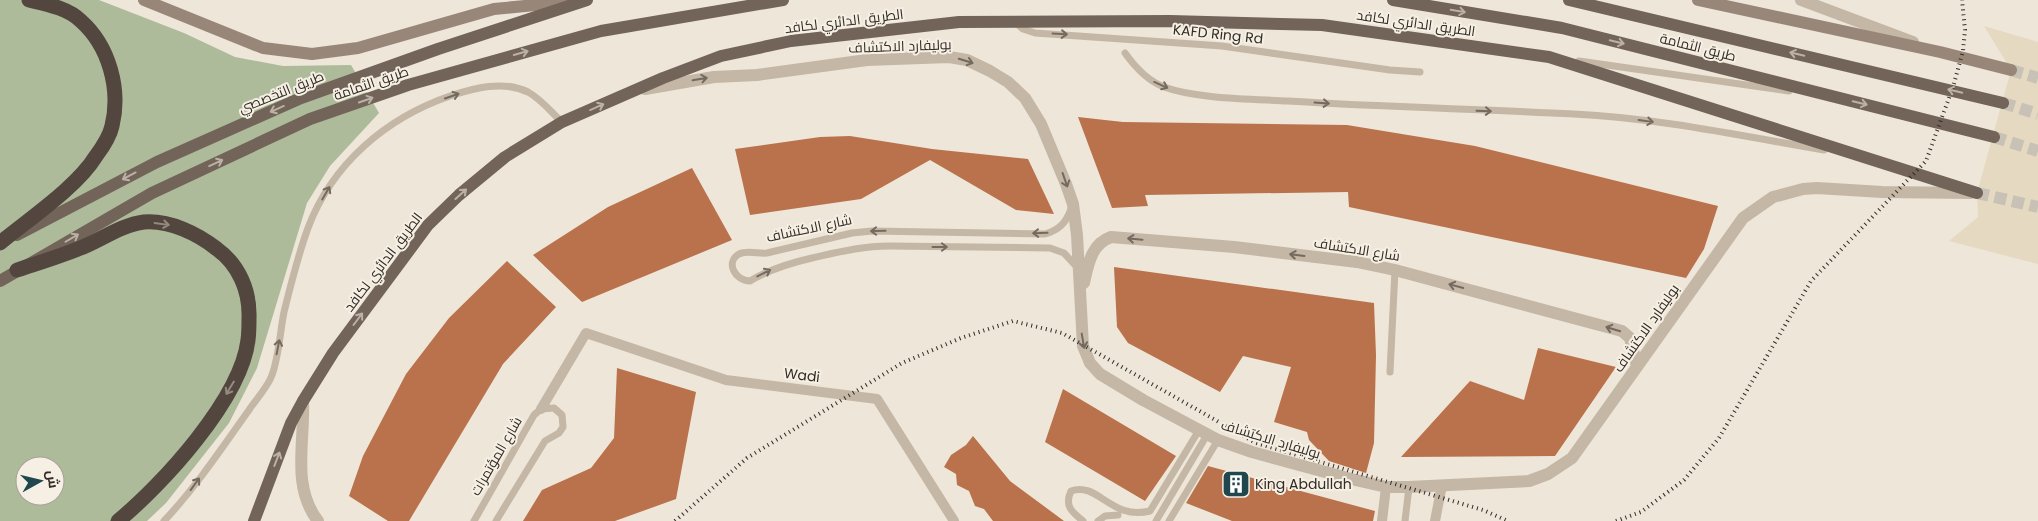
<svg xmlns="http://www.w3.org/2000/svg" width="2038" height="521" viewBox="0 0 2038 521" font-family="Poppins,Cairo,sans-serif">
  <rect width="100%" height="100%" fill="#eee6d9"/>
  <path fill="#adbb9b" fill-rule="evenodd" d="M0,0H99L184,33L235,57L283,66L351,65L379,113L330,166L307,203L257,368L229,423L166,503L147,521H0ZM25,466H55V496H25Z"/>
  <path fill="#e5d9c1" d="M1984,26L2038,42V264L1949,241L1978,217L1977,193L2011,70Z"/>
  <path fill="#b9724c" d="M1078,117L1123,122L1347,125L1475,146L1718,206L1704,249L1686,278L1349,207L1348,192L1145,195L1148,206L1112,208Z
    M850,136L932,149L1028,159L1054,214L1016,210L930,160L861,199L750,215L735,149L820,137Z
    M692,168L732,240L582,302L533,255L608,207Z
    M507,261L556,307L503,364L409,521H388L349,496L363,456L406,374L449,318Z
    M1114,267L1374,303L1376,355L1374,443L1366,473L1329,461L1309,440L1307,432L1274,422L1291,367L1243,356L1220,392L1128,343L1117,327Z
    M1538,348L1616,367L1555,456L1401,457L1470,381L1524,400Z
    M617,368L696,392L676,499L615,521H523L542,490L591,468L614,438Z
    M1063,389L1176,456L1145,501L1045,442Z
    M973,436L1010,481L1064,521H993L984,509L975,506L969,491L957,485L956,474L944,467L951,455L966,445Z
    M1208,466L1375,511L1373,521H1232L1186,503Z"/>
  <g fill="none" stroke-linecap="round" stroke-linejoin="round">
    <path stroke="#c8c1b5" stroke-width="12" stroke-dasharray="12 6" stroke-linecap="butt" d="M2011,70L2038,78"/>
    <path stroke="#c8c1b5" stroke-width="12" stroke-dasharray="12 6" stroke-linecap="butt" d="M2003,103L2038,114
      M1994,137L2038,151
      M1977,193L2038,207"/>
    <path stroke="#c4b7a6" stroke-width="7" d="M1015,22L1023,29L1035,33L1222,46L1390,70L1420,72
      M1125,53C1135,67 1148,81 1164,87C1197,99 1252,99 1288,101C1383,107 1479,109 1574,114C1658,118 1742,136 1824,150
      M1579,61L1789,91
      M1071,209C1066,223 1059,230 1045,234L872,231L852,233L767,253C758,254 748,250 739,254C725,262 735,281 750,281C770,269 790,263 812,258C839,252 862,246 889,246L1050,248L1064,253L1077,267
      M1390,372L1395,270
      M164,521C196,487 222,448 249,410C256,399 268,387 272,375C279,356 280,332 284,312C291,284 298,255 308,228C332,164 386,118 450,96C474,88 503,80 528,92C541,99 551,112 562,122
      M474,521L534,415L541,409L554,408L562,415L563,427L559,433L545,441L496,521
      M1083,521C1072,512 1064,506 1071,491C1098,481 1111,521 1150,511L1199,430
      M1098,521L1105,516L1118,515
      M1156,521L1207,435
      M1169,521L1218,440
      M1405,521L1409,487"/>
    <path stroke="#c4b7a6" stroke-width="10" d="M541,409L586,333L726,380L877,399L954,521
      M1382,521L1386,487
      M1435,521L1442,485"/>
    <path stroke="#c4b7a6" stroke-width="12" d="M1801,0L1913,42
      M645,89L714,77L757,75L867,60L949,57L967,60L990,71L1008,82L1025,98L1041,124L1066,184L1073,204L1077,235L1083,346L1090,363L1100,374L1143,400L1218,440L1252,452L1351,479L1386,487H1409L1529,481L1548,474L1572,458L1743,218L1773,197L1803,189L1817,188L1882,192L1971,193
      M1084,283C1088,265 1091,244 1111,237L1234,247L1357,262L1395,270L1622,331L1630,338L1637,366
      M303,401C305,442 291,486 318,521"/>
    <path stroke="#988778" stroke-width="12" d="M144,0L263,48L312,54L358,48L494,9L576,1
      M1698,0L1940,52L2011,70"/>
    <path stroke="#726459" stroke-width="12" d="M1393,0L1562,28L1994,137
      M1569,0L2003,103
      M17,235L157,162L301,98L438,49L587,0
      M0,281L152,193L310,119L408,85L601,31L783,0
      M254,521L291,423L303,401L333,353L428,225L459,195L505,157L562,122L663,78L721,56L791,41L959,22L1170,21L1322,25L1549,57L1977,193"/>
    <path stroke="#52463e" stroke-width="15" d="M0,243C29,219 77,187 96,156C102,148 110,135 112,126C121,89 109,46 81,21C68,8 46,4 29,0
      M17,270C38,263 58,257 78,249C100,241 120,225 144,222C170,220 198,234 217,249C239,265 250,291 249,318C249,325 249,333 248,340C241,399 162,485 118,521"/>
    <path stroke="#322b26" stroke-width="4" stroke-dasharray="1 4" stroke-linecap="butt" d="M675,521L747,458L902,363L961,338L1013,321L1062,333L1256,443L1483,510L1508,521
      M1616,521L1641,512L1684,480L1719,438L1811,281L1926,161L1953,87L1963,51L1965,30L1962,0"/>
  </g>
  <defs><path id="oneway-shaft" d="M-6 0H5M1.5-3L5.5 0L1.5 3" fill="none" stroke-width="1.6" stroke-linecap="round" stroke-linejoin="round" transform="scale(1.25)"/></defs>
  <g stroke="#bbb1a5">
    <use href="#oneway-shaft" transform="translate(1458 11) rotate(10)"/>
    <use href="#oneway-shaft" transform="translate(1617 42) rotate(14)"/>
    <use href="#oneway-shaft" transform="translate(521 53) rotate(-16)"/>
    <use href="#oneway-shaft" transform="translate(1797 54) rotate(-167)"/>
    <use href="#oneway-shaft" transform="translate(1955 91) rotate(-167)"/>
    <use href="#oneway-shaft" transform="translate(366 100) rotate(-19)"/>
    <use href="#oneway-shaft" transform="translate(1860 103) rotate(14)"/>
    <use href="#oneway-shaft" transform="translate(597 107) rotate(-24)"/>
    <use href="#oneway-shaft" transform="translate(277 109) rotate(156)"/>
    <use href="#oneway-shaft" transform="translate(216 163) rotate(-25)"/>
    <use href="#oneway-shaft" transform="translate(129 176) rotate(152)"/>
    <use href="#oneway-shaft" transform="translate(461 194) rotate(-42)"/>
    <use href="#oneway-shaft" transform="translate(72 238) rotate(-30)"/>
    <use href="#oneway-shaft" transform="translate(358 319) rotate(-53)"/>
    <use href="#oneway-shaft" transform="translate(277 459) rotate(-69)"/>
  </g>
  <g stroke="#746a60">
    <use href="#oneway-shaft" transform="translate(1060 34) rotate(3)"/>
    <use href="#oneway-shaft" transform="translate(966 61) rotate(17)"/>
    <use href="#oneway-shaft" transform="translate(700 79) rotate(-10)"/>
    <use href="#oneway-shaft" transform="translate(1161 85) rotate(24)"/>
    <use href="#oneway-shaft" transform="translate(452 96) rotate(-19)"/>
    <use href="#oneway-shaft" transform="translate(1322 103) rotate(4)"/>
    <use href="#oneway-shaft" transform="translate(1484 111) rotate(2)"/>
    <use href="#oneway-shaft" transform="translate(1646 121) rotate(8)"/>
    <use href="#oneway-shaft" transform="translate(1065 180) rotate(71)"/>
    <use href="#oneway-shaft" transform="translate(326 193) rotate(-60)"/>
    <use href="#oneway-shaft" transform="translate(878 231) rotate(179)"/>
    <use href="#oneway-shaft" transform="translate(1040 233) rotate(178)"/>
    <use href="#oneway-shaft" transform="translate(1135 239) rotate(-175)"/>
    <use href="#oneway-shaft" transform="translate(940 247)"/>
    <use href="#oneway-shaft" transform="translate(1297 255) rotate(-173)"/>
    <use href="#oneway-shaft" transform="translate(764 273) rotate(-27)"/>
    <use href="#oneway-shaft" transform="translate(1456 286) rotate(-165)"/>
    <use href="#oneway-shaft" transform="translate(1613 329) rotate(-163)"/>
    <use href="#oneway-shaft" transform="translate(1083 341) rotate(80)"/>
    <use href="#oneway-shaft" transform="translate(278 347) rotate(-79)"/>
    <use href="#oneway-shaft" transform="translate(195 484) rotate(-54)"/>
  </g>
  <g stroke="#948a80">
    <use href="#oneway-shaft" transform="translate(162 224) rotate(8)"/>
    <use href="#oneway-shaft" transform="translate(230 388) rotate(121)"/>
  </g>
  <defs>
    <symbol id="building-square" viewBox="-11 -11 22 22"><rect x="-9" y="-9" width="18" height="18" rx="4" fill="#20474e" stroke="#f6f0e4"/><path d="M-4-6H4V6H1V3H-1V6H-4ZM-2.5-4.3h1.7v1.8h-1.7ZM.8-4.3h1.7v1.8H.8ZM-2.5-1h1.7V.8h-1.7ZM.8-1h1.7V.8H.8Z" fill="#fff"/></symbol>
  </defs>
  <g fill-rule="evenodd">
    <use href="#building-square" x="1220" y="468" width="32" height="32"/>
  </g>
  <g text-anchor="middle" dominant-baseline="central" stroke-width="4" stroke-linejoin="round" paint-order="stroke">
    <g font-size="14" fill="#322b26" stroke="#f6f0e4">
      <text transform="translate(844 21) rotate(-7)">الطريق الدائري لكافد</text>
      <text transform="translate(1416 23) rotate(8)">الطريق الدائري لكافد</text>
      <text transform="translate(1218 34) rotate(6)">KAFD Ring Rd</text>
      <text transform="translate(900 46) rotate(-2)">بوليفارد الاكتشاف</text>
      <text transform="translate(1698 47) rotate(14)">طريق الثمامة</text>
      <text transform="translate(371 83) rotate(-19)">طريق الثمامة</text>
      <text transform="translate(281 92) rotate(-22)">طريق التخصصي</text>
      <text transform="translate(809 228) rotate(-12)">شارع الاكتشاف</text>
      <text transform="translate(1357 249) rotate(9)">شارع الاكتشاف</text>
      <text transform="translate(383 262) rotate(-53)">الطريق الدائري لكافد</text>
      <text transform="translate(1646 328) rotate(-55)">بوليفارد الاكتشاف</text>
      <text transform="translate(802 375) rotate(7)">Wadi</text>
      <text transform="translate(1271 439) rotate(17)">بوليفارد الاكتشاف</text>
      <text transform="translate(496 456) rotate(-60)">شارع المؤتمرات</text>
    </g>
    <g font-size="14" fill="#322b26" stroke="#f6f0e4" text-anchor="start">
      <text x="1255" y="484">King Abdullah</text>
    </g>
  </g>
  <g transform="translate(40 481) rotate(82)"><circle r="24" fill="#f6f0e4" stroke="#a8a198"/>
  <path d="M0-4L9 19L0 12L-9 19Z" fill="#20474e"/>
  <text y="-8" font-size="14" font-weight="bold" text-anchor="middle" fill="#322b26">ش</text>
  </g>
</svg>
